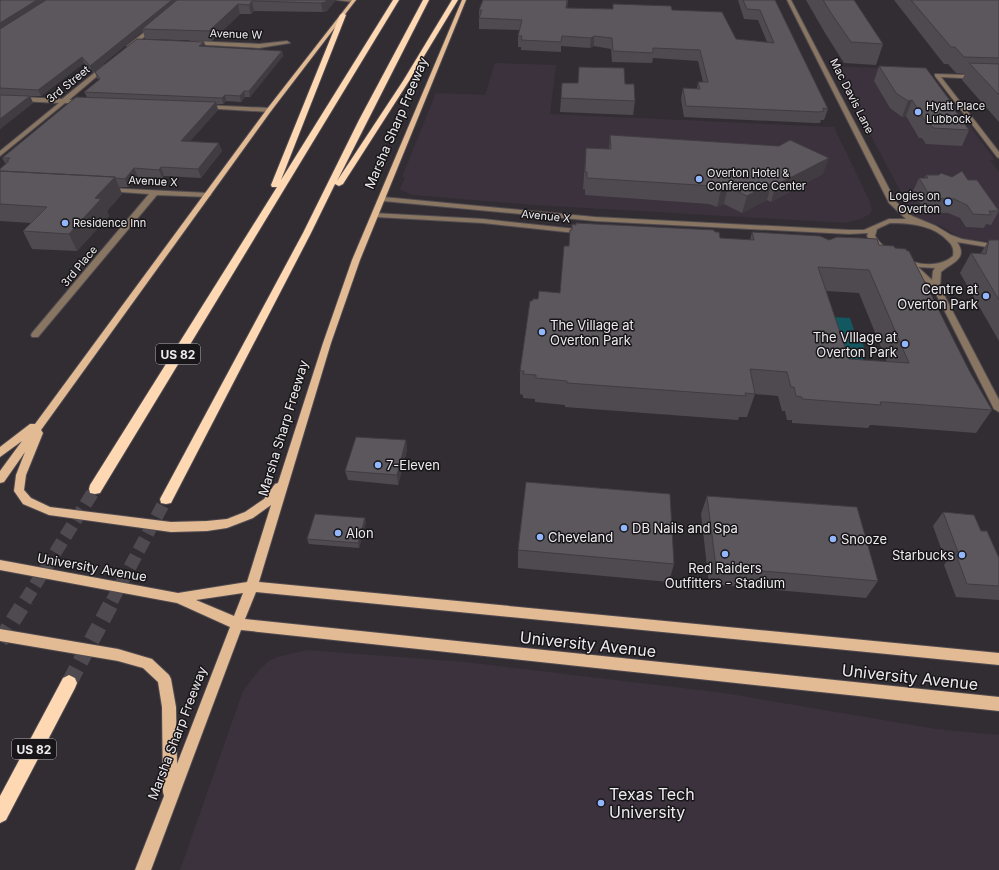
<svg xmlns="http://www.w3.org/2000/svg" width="999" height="870" viewBox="0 0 999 870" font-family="Inter,sans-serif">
  <rect width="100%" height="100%" fill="#322d33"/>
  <path fill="#3b323e" d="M495,63L556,65L550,114L834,127L870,202L872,210L870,214L861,219L845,223L534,205L412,195L400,189L405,177H402L436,93L485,95Z
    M834,66L928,70L995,160H990L999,172V242L962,239L941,226L914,217Z
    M307,650L465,662L724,693L936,729L999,735V870H180L243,691L259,670L269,661L277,657Z"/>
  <path fill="#135760" d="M832,317L850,318L854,330H851L854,339L861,340L865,349H859L868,370L850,369L849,359L845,348L838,347Z"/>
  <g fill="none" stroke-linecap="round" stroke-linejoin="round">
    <path stroke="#4e4a4f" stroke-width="13" stroke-dasharray="13 6" stroke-linecap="butt" d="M25,601L95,489
      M112,601L166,499"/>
    <path stroke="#4e4a4f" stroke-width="16" stroke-dasharray="16 8" stroke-linecap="butt" d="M0,641L26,600
      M69,683L113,600"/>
    <defs>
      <path id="minor" d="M337,0H354L355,1L353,2Z
        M787,0H791L896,202L912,216L936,226L951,235L962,239L999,245V249L957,242C969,259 951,263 941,272L940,287L999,400V412L994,409L933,288L913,271L905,267V264C889,258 877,251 867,236L868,233L849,234L595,221L383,201L380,199L383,197L595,217L849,230H864L889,219H906L889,203ZM890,223C910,223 934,225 949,242C953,246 954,250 953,256C931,275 889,258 875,236L877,229ZM918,267L935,268L933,271L932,280Z
        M152,26L156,27L131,48H127V46Z
        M191,41L259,44L287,41L290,43L259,48L189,44V42Z
        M104,65L109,66L69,100H84L86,101V103H65L0,156V151L59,103L0,100V96L62,99Z
        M935,74L999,76V80L941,77L999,152V158L997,157L935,76Z
        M204,105L269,108L272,110L269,112L202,108V106Z
        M108,188L208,193L211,195L208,197L157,195L38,337H32L31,335L32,333L149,194L106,191L105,190Z
        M373,213L483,219L585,230L589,232L585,234L483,223L376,217H373Z"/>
      <path id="major" d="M352,0H356L271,111L41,430L43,433L26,475L24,490L31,498L50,507L171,522L207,521L227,519L245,512L264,499L275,484L278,483L323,343L352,260L462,0H466L360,260L331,343L259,582L999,653V665L256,592L245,619L999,697V711L241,630L151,870H135L164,796L163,792L162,707L158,682L143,668L118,661L0,641V629L118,649L152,659L169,675L171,679L176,707L177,764L230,627L177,603L0,570V560L178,593L247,582L271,505L253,518L227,528L207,531L171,532L49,515L23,504L14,491L16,475L25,452L4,482L0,483V471L22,441L0,457V447L30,424H35L267,109ZM243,593L234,616L196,600Z"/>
      <path id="highway" d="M393,0H399L100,493L95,494L90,493L89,489L90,485L277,187H272L271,185L340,15L343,13L346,15L281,180Z
        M423,0H429L337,181L403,81L452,0H458L409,81L343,184L339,186L335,184L311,233L171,503L166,504L161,503L160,499L303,233L359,120Z
        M69,675L75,678L77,683L75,688L6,820L0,823V796L63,678Z"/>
    </defs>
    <use href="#minor" stroke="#504b51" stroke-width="2"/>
    <use href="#major" stroke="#504b51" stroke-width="2"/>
    <use href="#highway" stroke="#504b51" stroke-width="2"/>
    <use href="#minor" fill="#887562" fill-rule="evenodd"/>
    <use href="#major" fill="#e2ba93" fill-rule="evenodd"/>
    <use href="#highway" fill="#fed8b2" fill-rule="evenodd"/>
  </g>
  <path fill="#4f4a50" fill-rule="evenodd" d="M0,0H336L327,11L323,12L254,11L251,14H240L212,41L145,39L143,31L92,73L84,63L41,96H30L33,103L0,129Z
    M483,0H568L567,8L613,9V4L672,10L736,39L767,42L758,20L744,19L738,0H775L828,109L824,120H821L820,123H815L684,117L681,99L683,88L697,89L698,82H703L698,61L653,58L652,63L612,62L611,49L594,46L590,48L561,46V52L521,50V47H518V36L519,30L479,29V10Z
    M806,0H854L883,44L876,65L844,63L825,33Z
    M894,0H999V122L962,80L965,74L956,73L948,64H944Z
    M205,47L282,51L283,56L250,97H245L241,102L226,101L223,104H216L218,110L190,141L222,151L201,178L164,176L162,178L138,177L128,187H119L122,194L107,211L109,216L77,251L32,249L23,231L31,223L0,221V169L6,164L2,158L87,97L84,92L99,80L97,78L95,72Z
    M879,66L954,106L953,108L969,130L962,146L926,144L922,138H919L906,116L902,117L890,108L874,81Z
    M625,84L635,101L633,115L560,112L561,98Z
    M610,135L779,146L823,174L771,202L767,200L742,213L724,204L717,207L709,204L585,195V189H583L586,148L609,149Z
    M926,175H939L968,180L999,211L991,225L986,224L984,228L966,227L960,218L948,213L925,212L913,191L919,178H924Z
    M715,232L720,238L750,240L752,232L879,245L970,372L992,410L976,433L872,425H870L868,428L792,423V420H787L785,411H782L778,396L755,394L747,417H739L738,420L565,407V405L535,402V399L523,398V395L520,394V371L532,301L560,293L568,246ZM826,291L859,293L887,362L849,359Z
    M989,240H999V341L960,273L971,253H981Z
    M406,440L407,450L398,485L348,480L345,471Z
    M707,496L878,581L866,598L709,584L701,514Z
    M943,512L981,531L999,558V600L956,597L944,565L946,562L933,526Z
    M366,522L359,548L309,544L307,539Z
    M518,550L674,564L669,582L518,568Z"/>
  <path fill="#403c41" d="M37,0H49L0,30V23Z
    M172,0H179L142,29L143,31L92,73L90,66Z
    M327,0H336L327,11L323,12L321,3Z
    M252,1L254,11L251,14L249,5Z
    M238,4L240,14L212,41L209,31Z
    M594,36V46L590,48L591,38Z
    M204,42L206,47L199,46Z
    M282,51L283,56L250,97L249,91Z
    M82,57L84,63L41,96L38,90Z
    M244,91L245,97L241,102L240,96Z
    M225,95L226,101L223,104L222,98Z
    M30,96L33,103L0,129V119Z
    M912,100L906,116L902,117L908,101Z
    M216,102L218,110L183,149L181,141Z
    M219,143L222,151L201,178L198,169Z
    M829,158L823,174L771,202L776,185Z
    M161,167L164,176L162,178L159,170Z
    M134,168L138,177L128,187L125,179Z
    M115,177L122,194L107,211L109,216L77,251L69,234L95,198Z
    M772,183L767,200L742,213L747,196Z
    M728,187L724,204L717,207L721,190Z
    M406,440L407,450L398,485L397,475Z
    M365,518L366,522L359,548L358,543Z"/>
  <path fill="#5c565d" stroke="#403c41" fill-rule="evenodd" d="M0,0H37L0,23Z
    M46,0H172L90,66L82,57L38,90L0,88V29Z
    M177,0H327L325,2L321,3L252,1L249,5L238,4L209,31L142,29Z
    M483,0H567L566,8L613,9V4L671,6L672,10L722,12L736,39L774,43L760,10L747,9L743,0H775L828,109L823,108L824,111L819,112L686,106L683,88L700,89L698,82H708L700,50L653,48V53L613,51L612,38L594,36L591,38L562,36L561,42L521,40L522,36H518L522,20L479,18L482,10H479Z
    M823,0H854L883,44L851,42L831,13Z
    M911,0H999V58L964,57L955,47H951Z
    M137,39L204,42L199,46L282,51L249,91H244L240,96L225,95L222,98L84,92L100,79L95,72Z
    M969,63L999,64V95Z
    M879,66L926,68L954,106L951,105L969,130L933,128L929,122H926L912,100L908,101L896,93Z
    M579,67L624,68L625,84H634L635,101L561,98L562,83H578Z
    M0,95L30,96L0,119Z
    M76,97L216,102L181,141L219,143L198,169L161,167L159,170L134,168L125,179L116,178L115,177L0,171V169L9,161H6L10,158H2Z
    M610,135L779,146L790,140L829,158L776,185L772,183L747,196L728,187L721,190L713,186L587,178V172H585L586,148L611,149Z
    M0,171L115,177L95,198L101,199L69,234L23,231L47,207L0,204Z
    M962,171L968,180H977L999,211H989L991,215L973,214L967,205L954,199L931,198L919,178H928L926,175H939L941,173L952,177Z
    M576,223L714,230L715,232H719L720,238L754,240L752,232L820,236L829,240L837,237L861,238L877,239L879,245L894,246L895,248L906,249L907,251H909L970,372L992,410L885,402H880L881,405L802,399V397L796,396L794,387H791L787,372L750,369L755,394L745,393L746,396L567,383V381L536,378V375L523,374L524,371H520L530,301H532L533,299H538L539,291L560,293L564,246H569L570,230H572V224L576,225ZM818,267L869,270L909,363L849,359Z
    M989,240H999V300L971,253L986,254Z
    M356,437L406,440L397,475L345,471Z
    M526,482L670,494L674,564L518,550Z
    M707,496L857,507L878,581L716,567Z
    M943,512L974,515L981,531H987L999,558V586L967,584L955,552H958Z
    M315,514L365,518L358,543L307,539Z"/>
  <g fill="#93b7fd" stroke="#181619" stroke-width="1.5">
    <circle cx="918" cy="112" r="4"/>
    <circle cx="699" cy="179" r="4"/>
    <circle cx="948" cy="202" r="4"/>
    <circle cx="65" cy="223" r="4"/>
    <circle cx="986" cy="296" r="4"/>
    <circle cx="542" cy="332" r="4"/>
    <circle cx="905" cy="344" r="4"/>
    <circle cx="378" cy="465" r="4"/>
    <circle cx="624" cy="528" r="4"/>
    <circle cx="338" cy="533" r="4"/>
    <circle cx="540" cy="537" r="4"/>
    <circle cx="833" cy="539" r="4"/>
    <circle cx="725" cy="554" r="4"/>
    <circle cx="962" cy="555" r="4"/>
    <circle cx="601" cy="803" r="4"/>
  </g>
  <g text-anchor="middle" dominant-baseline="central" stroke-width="3" stroke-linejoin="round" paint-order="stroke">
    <g font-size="11" fill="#eeebef" stroke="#181619">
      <text transform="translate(236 34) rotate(2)">Avenue W</text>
      <text transform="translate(68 84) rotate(-39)">3rd Street</text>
      <text transform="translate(852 96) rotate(63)">Mac Davis Lane</text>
      <text transform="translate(153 181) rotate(3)">Avenue X</text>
      <text transform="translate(546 216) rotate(6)">Avenue X</text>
      <text transform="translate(79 266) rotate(-50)">3rd Place</text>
    </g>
    <g font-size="11" fill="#eeebef" stroke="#181619" text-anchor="start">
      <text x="926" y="106">Hyatt Place<tspan x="926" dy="13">Lubbock</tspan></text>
      <text x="707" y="173">Overton Hotel &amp;<tspan x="707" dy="13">Conference Center</tspan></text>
      <text x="940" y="196" text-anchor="end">Logies on<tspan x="940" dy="13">Overton</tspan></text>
      <text x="73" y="223">Residence Inn</text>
    </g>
    <g fill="#181619" stroke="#aeabaf" stroke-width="1">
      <rect x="156" y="344" width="44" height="20" rx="3"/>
      <rect x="12" y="739" width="44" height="20" rx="3"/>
    </g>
    <g font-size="12" font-weight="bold" fill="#eeebef">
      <text x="178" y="354">US 82</text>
      <text x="34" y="749">US 82</text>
    </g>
    <g font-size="13" fill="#eeebef" stroke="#181619">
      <text transform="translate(396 123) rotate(-67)">Marsha Sharp Freeway</text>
      <text transform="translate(283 428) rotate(-73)">Marsha Sharp Freeway</text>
      <text transform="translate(92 567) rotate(10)">University Avenue</text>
      <text transform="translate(177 733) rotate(-69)">Marsha Sharp Freeway</text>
    </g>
    <g font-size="13" fill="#eeebef" stroke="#181619" text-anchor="start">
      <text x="978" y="289" text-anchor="end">Centre at<tspan x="978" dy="15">Overton Park</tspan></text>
      <text x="550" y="325">The Village at<tspan x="550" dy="15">Overton Park</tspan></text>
      <text x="897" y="337" text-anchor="end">The VIllage at<tspan x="897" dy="15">Overton Park</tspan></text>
      <text x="386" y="465">7-Eleven</text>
      <text x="632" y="528">DB Nails and Spa</text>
      <text x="346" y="533">Alon</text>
      <text x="548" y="537">Cheveland</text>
      <text x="841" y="539">Snooze</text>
      <text x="954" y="555" text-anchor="end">Starbucks</text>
      <text x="725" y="568" text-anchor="middle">Red Raiders<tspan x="725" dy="15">Outfitters - Stadium</tspan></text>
    </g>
    <g font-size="16" fill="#eeebef" stroke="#181619">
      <text transform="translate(588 644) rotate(6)">University Avenue</text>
      <text transform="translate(910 677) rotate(6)">University Avenue</text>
    </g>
    <g font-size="16" fill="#eeebef" stroke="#181619" text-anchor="start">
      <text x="609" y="794">Texas Tech<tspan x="609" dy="18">University</tspan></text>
    </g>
  </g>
</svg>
